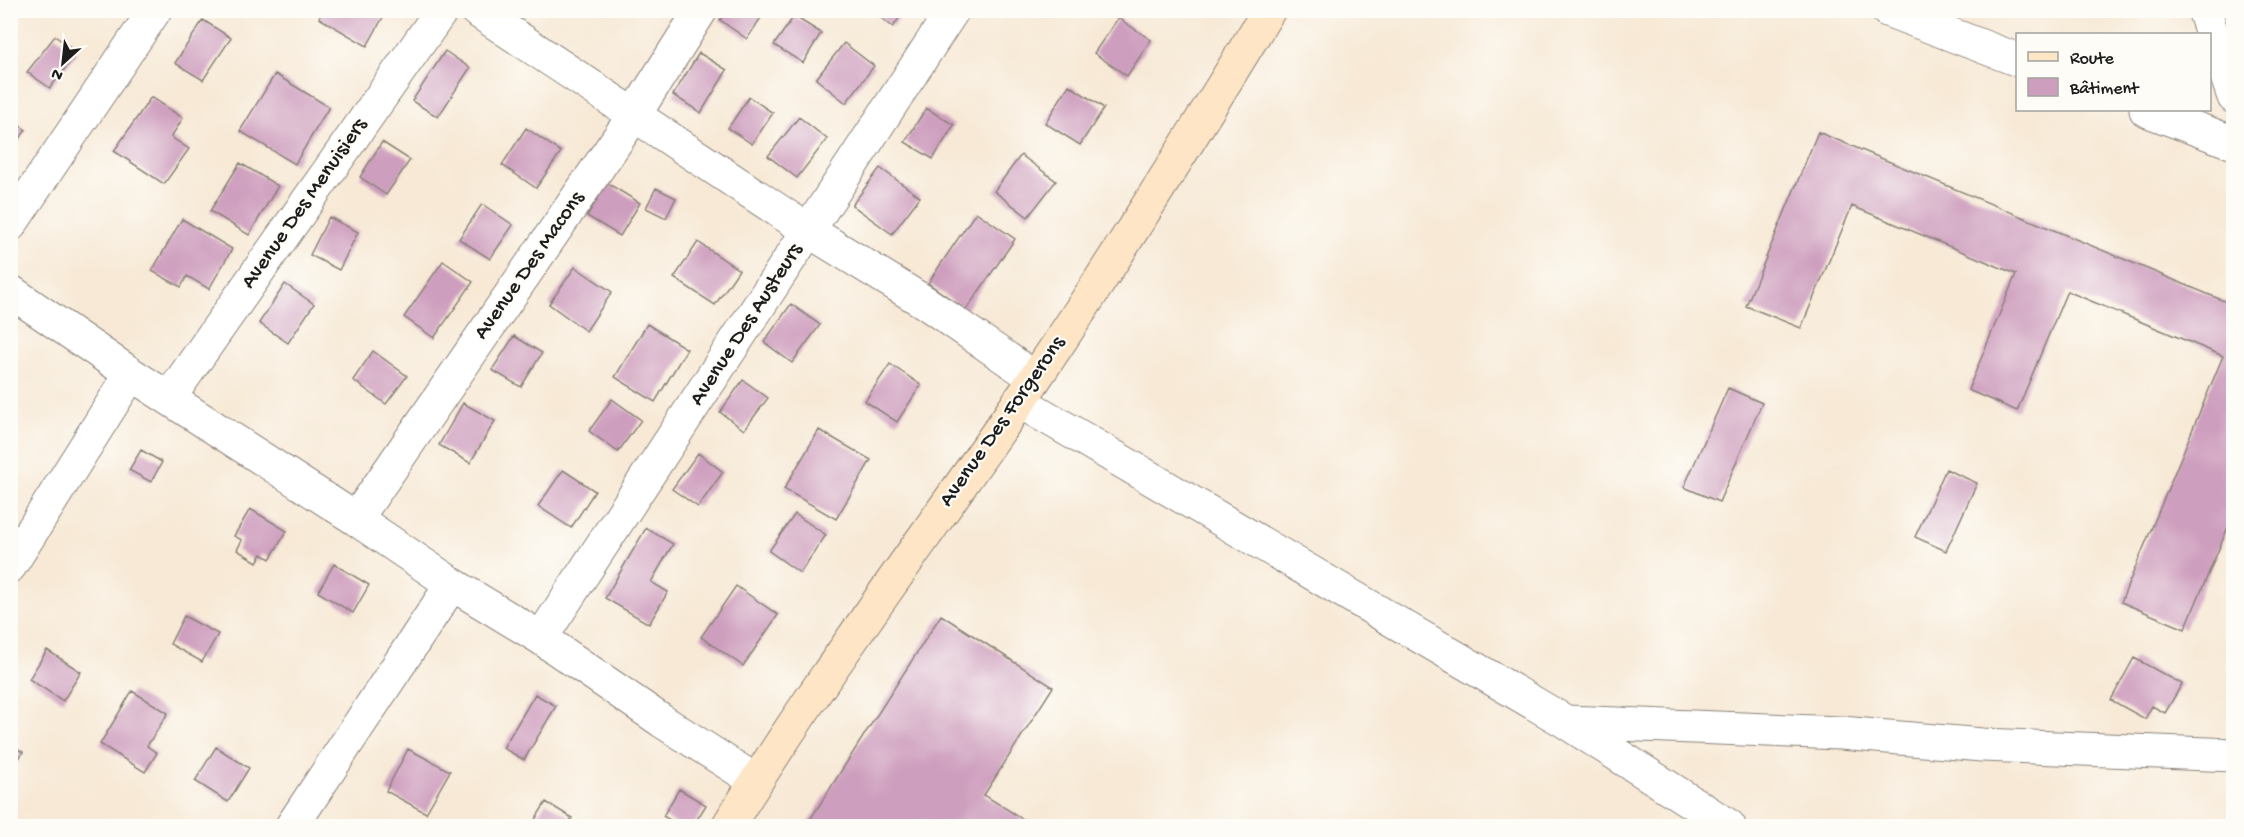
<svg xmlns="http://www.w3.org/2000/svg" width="2244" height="837" viewBox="0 0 2244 837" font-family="'Gochi Hand',sans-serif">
  <rect width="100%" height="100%" fill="#fdfcf7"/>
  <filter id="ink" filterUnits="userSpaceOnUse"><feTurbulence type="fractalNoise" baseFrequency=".0167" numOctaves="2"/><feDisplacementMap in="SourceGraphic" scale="12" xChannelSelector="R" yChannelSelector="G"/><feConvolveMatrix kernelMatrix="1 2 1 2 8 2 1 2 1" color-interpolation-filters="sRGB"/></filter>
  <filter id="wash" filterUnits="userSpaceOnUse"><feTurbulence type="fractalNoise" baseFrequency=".008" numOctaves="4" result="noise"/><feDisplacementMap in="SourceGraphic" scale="24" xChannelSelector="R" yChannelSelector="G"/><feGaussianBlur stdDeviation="1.35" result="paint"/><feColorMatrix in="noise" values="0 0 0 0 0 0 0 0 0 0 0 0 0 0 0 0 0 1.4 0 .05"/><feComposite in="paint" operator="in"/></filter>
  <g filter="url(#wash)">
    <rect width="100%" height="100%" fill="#f7e9d6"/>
    <g id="blocks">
      <path fill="#ce9ebe" d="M323,10H387L367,46L319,18Z
        M727,10H766L747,39L720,20Z
        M871,10H905L893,27Z
        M794,16L821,33L803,63L774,45Z
        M1118,18L1151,40L1127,76L1094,53Z
        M203,20L231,38L203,80L175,63Z
        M55,36L77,53L50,88L27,72Z
        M844,43L874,66L846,103L816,79Z
        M445,51L470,68L438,117L412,101Z
        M699,53L727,70L701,113L673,95Z
        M275,74L329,107L295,164L240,131Z
        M1069,85L1104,108L1080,145L1045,123Z
        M151,97L183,118L171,137L189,149L164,184L114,151Z
        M749,97L773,113L752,144L728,128Z
        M926,108L954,125L933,159L905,142Z
        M799,117L827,139L797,178L768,156Z
        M10,119L26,130L10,152Z
        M526,128L561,152L536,188L502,165Z
        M1818,132L2234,305V513L2185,629L2121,602L2223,356L2067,291L2017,411L1968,390L2016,274L1852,206L1801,328L1746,306Z
        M382,142L410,160L386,195L360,177Z
        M1021,155L1056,181L1028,217L994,191Z
        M240,163L278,186L249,235L210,211Z
        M880,168L920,197L892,234L852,205Z
        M607,183L640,203L620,236L587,216Z
        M656,188L676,198L666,218L646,208Z
        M482,204L513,225L490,259L459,239Z
        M976,212L1015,239L966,310L928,283Z
        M329,217L358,232L339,270L310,255Z
        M182,219L232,249L209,289L187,276L181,287L152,271Z
        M698,242L739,270L715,305L674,278Z
        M443,261L473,282L434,338L404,317Z
        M575,267L612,292L586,331L549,304Z
        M285,284L314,304L288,343L259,323Z
        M791,304L820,325L792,363L764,342Z
        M647,324L687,349L655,402L615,377Z
        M514,336L542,353L521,387L492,370Z
        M373,351L407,376L386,404L353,380Z
        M890,364L921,385L897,422L865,401Z
        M743,380L768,398L744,430L720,412Z
        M1728,388L1762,403L1719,502L1684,487Z
        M612,399L641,420L618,452L589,431Z
        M463,403L495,421L470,463L439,445Z
        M819,430L871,460L836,519L784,489Z
        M141,450L162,462L151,482L129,470Z
        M698,453L723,472L698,507L672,489Z
        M1946,469L1977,483L1946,551L1915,537Z
        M563,470L595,491L571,528L538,506Z
        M250,509L287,531L270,559L262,554L257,562L237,550L242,540L234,536Z
        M795,514L826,535L800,573L769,551Z
        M646,528L673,544L651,582L668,592L649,624L605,598Z
        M334,564L369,585L353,613L318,592Z
        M736,586L778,615L743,666L701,637Z
        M941,615L1053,687L984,795L1034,826H806Z
        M184,616L218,634L202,662L170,644Z
        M47,650L81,672L63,701L29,679Z
        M2134,658L2182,684L2165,713L2152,706L2145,719L2111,700Z
        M132,691L168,713L147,746L157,753L145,772L100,744Z
        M535,694L556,706L524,760L503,748Z
        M10,745L23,752L10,773Z
        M216,747L249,768L228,802L195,781Z
        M408,749L450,771L426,813L386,791Z
        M679,789L706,805L693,826H680L663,816Z
        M546,802L572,818L567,826H531Z"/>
    </g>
  </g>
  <g filter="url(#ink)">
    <use href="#blocks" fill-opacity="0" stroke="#8a8279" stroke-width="1.5"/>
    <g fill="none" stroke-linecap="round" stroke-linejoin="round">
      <defs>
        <path id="street" d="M476,10L809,231L926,303L1035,378
          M1887,10L2018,60
          M2204,10L2234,97
          M2146,110L2234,143
          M10,225L155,10
          M10,291L131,374L356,519L452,584L541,638L662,721L756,781
          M169,398L442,10
          M1019,401L1566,722L1729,826
          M356,519L635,114L701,10
          M10,566L131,374
          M541,638L953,10
          M1567,722L1841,733L1982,745L2234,755
          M292,826L452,584"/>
        <path id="secondary" d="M728,826C823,673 932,529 1034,380C1116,259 1193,135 1269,10"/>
      </defs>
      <use href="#street" stroke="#8a8279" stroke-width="35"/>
      <use href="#secondary" stroke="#8a8279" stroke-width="35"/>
      <use href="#street" stroke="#fff" stroke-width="33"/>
      <use href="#secondary" stroke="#fde5c5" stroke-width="33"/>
    </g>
  </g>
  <g text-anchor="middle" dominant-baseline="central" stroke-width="4.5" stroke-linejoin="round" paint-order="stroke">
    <g font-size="22" fill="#1c1c1c" stroke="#fdfcf7">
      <text transform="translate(305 204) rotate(-55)">Avenue Des Menuisiers</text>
      <text transform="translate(530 266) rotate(-55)">Avenue Des Macons</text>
      <text transform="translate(747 325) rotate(-57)">Avenue Des Austeurs</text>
      <text transform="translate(1003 422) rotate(-55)">Avenue Des Forgerons</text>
    </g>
  </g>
  <rect width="2244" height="837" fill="none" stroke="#fdfcf7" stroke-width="36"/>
  <rect x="2016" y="33" width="195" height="78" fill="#fdfcf7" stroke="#a3a29f" stroke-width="1.5"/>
  <rect x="2028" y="52" width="30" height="9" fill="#fde5c5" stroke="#a3a29f" stroke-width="1.5"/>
  <text x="2070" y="63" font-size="18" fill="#1c1c1c">Route</text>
  <rect x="2028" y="78" width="30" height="18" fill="#ce9ebe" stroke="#a3a29f" stroke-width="1.5"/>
  <text x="2070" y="93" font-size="18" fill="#1c1c1c">Bâtiment</text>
  <g transform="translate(63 63) rotate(207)" stroke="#fdfcf7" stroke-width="4.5" paint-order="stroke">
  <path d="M0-4.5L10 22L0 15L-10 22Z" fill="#1c1c1c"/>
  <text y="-9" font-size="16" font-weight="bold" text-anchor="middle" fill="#1c1c1c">N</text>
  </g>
</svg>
